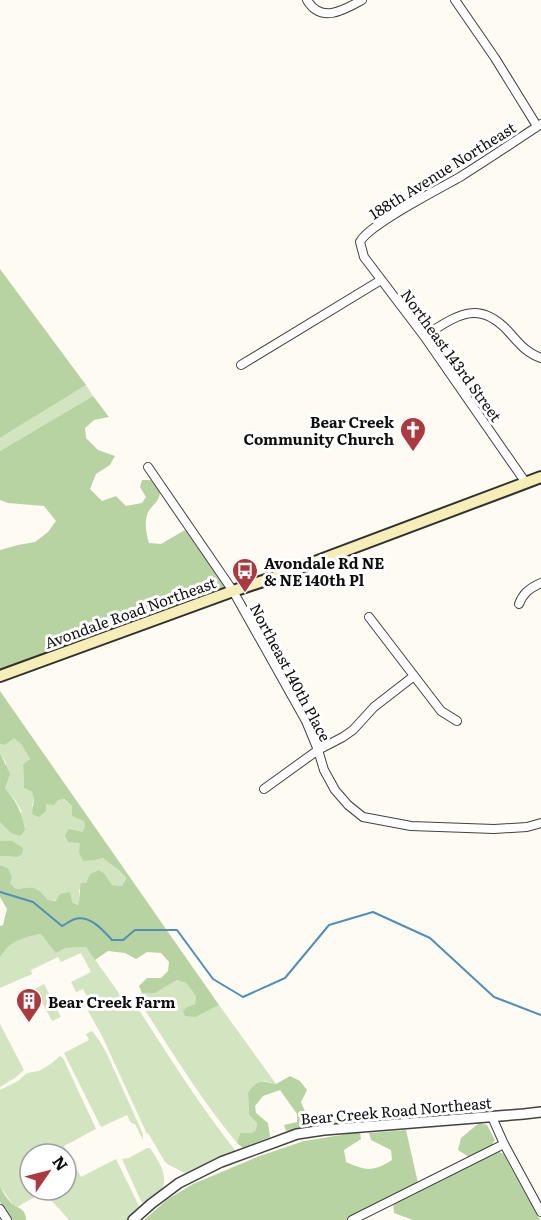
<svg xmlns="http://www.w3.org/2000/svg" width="541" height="1220" viewBox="0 0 541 1220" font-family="Literata,serif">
  <rect width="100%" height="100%" fill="#fdfbf2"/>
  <path fill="#d2e4c0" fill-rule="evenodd" d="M86,385L93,396L0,451V438Z
    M14,737L21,744L30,759L23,764L24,788L32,792L34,798L32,806L63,799L72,806V816L84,820L85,827L82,832L80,843L96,860L103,858C111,865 119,868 126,877L122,886L112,885L104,873L99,870L90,874L86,883L79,890L80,898L79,905L72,902L48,900C38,887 32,886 16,889L10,883L8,868L0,865V856L17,857L12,841H0V822L22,812L15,800L5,788L6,763L0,753V744L5,745Z
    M41,934L65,948L86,947L126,1003L134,998L139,1010C170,1058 200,1106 235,1150V1153L187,1174L169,1165L165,1162L148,1133L147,1134L102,1036L87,1009L92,1005L83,989L76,992L71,982L91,972L81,953L61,962L58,957L31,970L32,974L0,988V957C3,954 4,951 7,948C14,940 30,936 41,934Z
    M177,980L186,983L196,996L195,1004L187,1007L196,1017L219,1005L276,1084L264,1081L248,1093L249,1115L257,1123L256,1130L252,1133H240L237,1143C200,1098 172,1052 141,1004L140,994L142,993H155Z
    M44,984L61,1017L52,1021L35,989Z
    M0,1024L24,1070L15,1078L0,1087Z
    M92,1031L99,1040L106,1052L143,1134V1140L135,1124L131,1123L127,1115L101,1127L64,1053L89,1040L86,1034Z
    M60,1056L63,1058L96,1129L64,1146L81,1177L116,1159L139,1206L138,1210L128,1220H69L44,1192L17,1207L13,1205L0,1186V1090L18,1081L27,1073L39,1071L52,1063ZM30,1154H66V1190H30Z
    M147,1148H150C158,1160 171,1178 160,1192C156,1197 150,1201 145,1205L141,1201L122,1159L129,1158Z"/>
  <path fill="#b7d3a1" d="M0,269L86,385L0,438Z
    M93,396L109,417L94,420L85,428L86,438L98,450L115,456L110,465L96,474L90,489L102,501L116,496L126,506L142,503L146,497L140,487L142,480H151L160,493C159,501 154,504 150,509C143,518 146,533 149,543L161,544L185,530L224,585L223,590L0,671V550L18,545L35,542L48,532L56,521L44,506L8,503L0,500V451Z
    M0,691L219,1005L196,1017L185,1016L183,1011L187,1007L195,1004L196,996L186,983L177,980L155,993H142L139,986L147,978H161L168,971L169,962L161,953L147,952L136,959L125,953L108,951L95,960L86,947L65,948L56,953L41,934C30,936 14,940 7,948C4,951 3,954 0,957V926L3,925L7,909L0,897V865L8,868L12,877L10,883L16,889C33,886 37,886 48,900L56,901L60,894L70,892L72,902L78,905C81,898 79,891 81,883H86L90,874L99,870L104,873L112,885L122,886L126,878C119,868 111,865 103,858L96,860L83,861L79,852L80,843L68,842L65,835L69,829L82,832L85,827L84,821L72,816V806L64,799L58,800L54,805L46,804V811L39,817L32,814L34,799L32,792L24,788L23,764L30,759L21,744L14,738L5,745L0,744Z
    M0,753L10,774L5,788C17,803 21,810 25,830L20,836L11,833L0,822Z
    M0,841H12L23,848L22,854L17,857L0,856Z
    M290,1076L300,1081L307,1090L301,1102L306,1114L320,1117L358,1111L359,1124L322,1126L286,1131L284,1125L297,1122V1114L280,1090L263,1096L255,1106L256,1113L268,1123L270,1137L243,1148L237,1143L240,1133H252L256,1130L257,1123L249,1115L248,1093C257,1080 260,1080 276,1084Z
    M479,1123L487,1125L495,1140L491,1146L469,1157L458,1150L461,1138Z
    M406,1130L418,1183L346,1220H144L168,1199L193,1184L257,1157L304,1141L360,1132L361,1139L344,1150L346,1162C366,1171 373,1172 392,1160L391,1150L371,1140L369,1133Z
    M499,1152L504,1154L540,1220H413L394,1213L393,1203Z
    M0,1186C3,1192 6,1198 11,1203C18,1209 26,1208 26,1220H12L0,1202Z"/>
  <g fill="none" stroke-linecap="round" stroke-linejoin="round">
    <path stroke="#4e8fbc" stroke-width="2" d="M0,892L33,902L62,926C66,924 71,920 75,919C90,915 103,930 112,940H123L135,930H177L213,979L243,997L285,978L329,925L373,912L430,938L494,997L541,1015"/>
    <defs>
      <path id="minor" d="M307,0C321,24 344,10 362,0
        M455,0L495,58L537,126
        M424,336C455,317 477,298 508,331C519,343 526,353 541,358
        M241,365L381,280
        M148,467L233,591L306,721L318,750L324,770L335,790L348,805L363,817L411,826L494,829L527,827L541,823
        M526,483L424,336L364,257L360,242C368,225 439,189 460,177C487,160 514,142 541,124
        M519,604C523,593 530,588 541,583
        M369,617L441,711L457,721
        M264,789L318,750L343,737L353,730L374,707L414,676
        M492,1117L504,1144L541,1212
        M0,1209L7,1220
        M352,1220L504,1144"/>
      <path id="tertiary" d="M133,1220L151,1204L179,1183L221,1162L297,1134L324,1130L524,1114L541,1112"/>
      <path id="secondary" d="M0,676L233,591L275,577L541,477"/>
    </defs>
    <use href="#minor" stroke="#424242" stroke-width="10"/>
    <use href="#tertiary" stroke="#424242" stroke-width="12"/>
    <use href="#secondary" stroke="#313131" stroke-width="14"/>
    <use href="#minor" stroke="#fff" stroke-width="8"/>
    <use href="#tertiary" stroke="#fff" stroke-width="9"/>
    <use href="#secondary" stroke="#f5eeb6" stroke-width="10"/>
  </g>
  <defs>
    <symbol id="church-pin" viewBox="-11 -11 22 30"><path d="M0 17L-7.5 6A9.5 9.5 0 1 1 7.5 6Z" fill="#ad383d" stroke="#fff"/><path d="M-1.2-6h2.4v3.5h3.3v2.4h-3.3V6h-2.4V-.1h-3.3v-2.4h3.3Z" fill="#fff"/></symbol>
    <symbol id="bus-pin" viewBox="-11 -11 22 30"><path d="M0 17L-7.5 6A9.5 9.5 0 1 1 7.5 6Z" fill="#ad383d" stroke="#fff"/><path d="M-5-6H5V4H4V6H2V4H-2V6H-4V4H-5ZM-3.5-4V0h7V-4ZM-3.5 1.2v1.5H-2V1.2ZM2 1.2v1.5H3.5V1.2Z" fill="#fff"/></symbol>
    <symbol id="building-pin" viewBox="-11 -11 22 30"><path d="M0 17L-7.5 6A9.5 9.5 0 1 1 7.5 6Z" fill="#ad383d" stroke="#fff"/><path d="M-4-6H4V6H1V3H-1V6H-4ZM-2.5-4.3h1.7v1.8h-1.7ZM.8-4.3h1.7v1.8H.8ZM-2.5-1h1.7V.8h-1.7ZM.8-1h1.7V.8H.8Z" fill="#fff"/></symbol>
  </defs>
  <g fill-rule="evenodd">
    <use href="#church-pin" x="398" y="415" width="30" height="40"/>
    <use href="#bus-pin" x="230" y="556" width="30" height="40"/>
    <use href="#building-pin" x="14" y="986" width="30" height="40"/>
  </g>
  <g text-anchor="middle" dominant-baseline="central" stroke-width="6" stroke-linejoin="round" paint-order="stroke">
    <g font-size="15" fill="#0f0f0f" stroke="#fff">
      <text transform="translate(442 170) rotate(-32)">188th Avenue Northeast</text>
      <text transform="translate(452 355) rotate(54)">Northeast 143rd Street</text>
      <text transform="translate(130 612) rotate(-20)">Avondale Road Northeast</text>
      <text transform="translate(291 672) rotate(62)">Northeast 140th Place</text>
      <text transform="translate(396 1110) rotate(-5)">Bear Creek Road Northeast</text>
    </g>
    <g font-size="15" font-weight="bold" fill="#0f0f0f" stroke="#fff" text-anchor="start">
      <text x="394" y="421" text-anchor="end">Bear Creek<tspan x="394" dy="17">Community Church</tspan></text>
      <text x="264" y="562">Avondale Rd NE<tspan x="264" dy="17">&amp; NE 140th Pl</tspan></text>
      <text x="48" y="1001">Bear Creek Farm</text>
    </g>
  </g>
  <g transform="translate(48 1172) rotate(55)"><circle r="28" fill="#ffffff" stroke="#9f9f9f" stroke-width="1.5"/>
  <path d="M0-4.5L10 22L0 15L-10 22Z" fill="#ad383d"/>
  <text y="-9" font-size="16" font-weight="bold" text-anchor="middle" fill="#0f0f0f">N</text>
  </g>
</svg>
